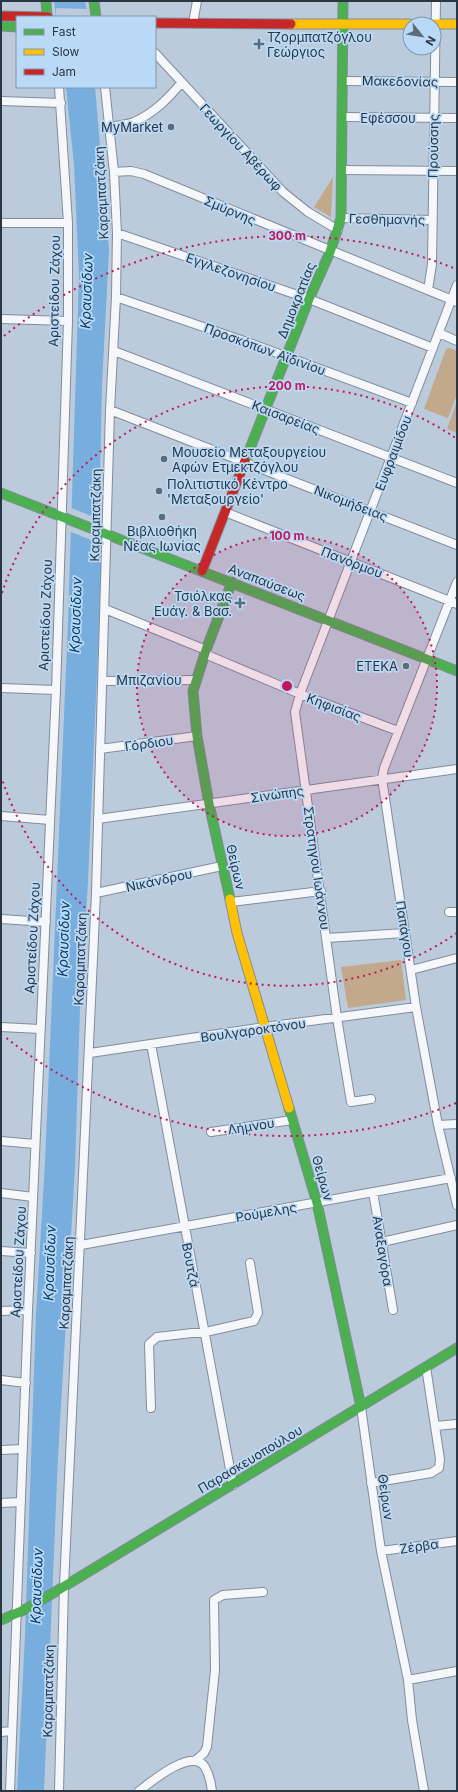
<svg xmlns="http://www.w3.org/2000/svg" width="458" height="1792" viewBox="0 0 458 1792" font-family="Inter,sans-serif">
  <rect width="100%" height="100%" fill="#bbcbdb"/>
  <path fill="#c3a98b" d="M333,177L331,217L314,207Z
    M450,348L457,351V394L448,418L424,409L446,349Z
    M457,401V433L447,429Z
    M401,960L406,1000L348,1008L341,967Z"/>
  <path fill="#77aede" d="M54,1H85L88,17H56Z
    M66,87H95L109,250L102,386L99,520L102,559L88,881L80,1008L75,1168L58,1457L44,1791H17L25,1636L36,1314L45,1162L68,622L79,275L74,165Z"/>
  <path fill="#bbcbdb" d="M56,8L87,9L88,17H56Z
    M69,507L101,520L103,545L69,531Z"/>
  <g fill="none" stroke-linecap="round" stroke-linejoin="round">
    <defs>
      <path id="street" d="M193,23L197,1
        M155,53L283,192L308,212L338,230
        M343,81L457,82
        M1,101L61,103
        M342,117L457,118
        M109,128C117,125 126,125 134,122C154,113 168,99 182,82
        M342,170L457,171
        M114,172L131,171L144,174L457,302
        M341,218L432,220
        M1,223H68
        M117,233L309,299L433,348
        M428,290L432,264L436,1
        M116,297L250,343L412,403
        M1,319L68,321
        M439,333L457,341
        M114,351L457,483
        M110,410L457,545
        M225,512L457,604
        M457,582L384,768L382,778L416,1007L438,1125L457,1205
        M105,609L206,650
        M205,654L300,694L398,731
        M103,681L196,680
        M1,688L56,690
        M100,749L197,736
        M1,816L50,820
        M98,819L457,769
        M96,893L222,866
        M231,902L321,891
        M449,912H457
        M1,919L46,922
        M327,938L405,933
        M411,970L457,958
        M1,1027L40,1029
        M151,1044L233,1485
        M90,1053L265,1027L416,1007
        M371,1099L351,1102L337,1018L295,712L300,694L457,285
        M438,1125L457,1124
        M211,1132L292,1120
        M1,1141L35,1144
        M373,1192L393,1310
        M1,1193L33,1197
        M382,1242L457,1225
        M81,1245L451,1178
        M1,1251L31,1253
        M1,1311L28,1310
        M1,1380L26,1383
        M361,1407L381,1551L408,1680L412,1720L424,1791
        M151,1408L149,1344L157,1337L210,1331L254,1321L258,1313L250,1263
        M435,1426L457,1424
        M1,1450L23,1449
        M371,1483L431,1473L439,1468L440,1459L426,1367
        M1,1503L21,1502
        M381,1551L457,1541
        M408,1680L457,1671
        M1,1732L12,1731
        M195,1761L204,1753L207,1747L215,1670L214,1600L223,1595L263,1592
        M10,1791L28,1310L56,690L68,321V223L59,87
        M59,1791L64,1586L96,893L110,410L116,297L117,233L114,172L105,87
        M139,1791C151,1782 192,1747 205,1767C209,1774 211,1783 212,1791"/>
      <path id="fast" d="M46,1L47,17
        M94,1L96,17
        M1,26L17,27
        M245,461L309,299L330,252L341,218L343,1
        M1,493L457,671
        M230,899L209,804L197,736L193,691L206,650L232,582
        M289,1108L317,1203L361,1407
        M1,1620L24,1610L55,1592L457,1348"/>
      <path id="slow" d="M291,24H410
        M434,24H457
        M230,899L237,933L289,1108"/>
      <path id="jam" d="M1,16L48,17
        M155,23L291,24
        M202,571L245,461"/>
    </defs>
    <use href="#street" stroke="#818d9a" stroke-width="10"/>
    <use href="#fast" stroke="#818d9a" stroke-width="11"/>
    <use href="#slow" stroke="#818d9a" stroke-width="11"/>
    <use href="#jam" stroke="#818d9a" stroke-width="11"/>
    <use href="#street" stroke="#f5f7fa" stroke-width="8"/>
    <use href="#fast" stroke="#4caf50" stroke-width="9"/>
    <use href="#slow" stroke="#ffc107" stroke-width="9"/>
    <use href="#jam" stroke="#c62828" stroke-width="9"/>
  </g>
  <circle cx="287" cy="686" r="150" fill="#c2185b" fill-opacity=".12"/>
  <g fill="none" stroke="#c2185b" stroke-width="2" stroke-dasharray="2 4">
    <circle cx="287" cy="686" r="150"/>
    <path d="M457 933A300 300 0 0 1 2 779M2 593A300 300 0 0 1 457 439"/>
    <path d="M456 1103A450 450 0 0 1 4 1036M4 336A450 450 0 0 1 456 269"/>
  </g>
  <g fill="#5d6a77" stroke="#bad9f6" stroke-width="1.5">
    <path d="M257 38h4v4h4v4h-4v4h-4v-4h-4v-4h4z"/>
    <circle cx="171" cy="127" r="4"/>
    <circle cx="164" cy="459" r="4"/>
    <circle cx="159" cy="491" r="4"/>
    <circle cx="162" cy="517" r="4"/>
    <path d="M238 597h4v4h4v4h-4v4h-4v-4h-4v-4h4z"/>
    <circle cx="406" cy="666" r="4"/>
  </g>
  <g text-anchor="middle" dominant-baseline="central" stroke-width="3.5" stroke-linejoin="round" paint-order="stroke">
    <g font-size="13" fill="#2a3641" stroke="#bad9f6" text-anchor="start">
      <text x="267" y="37">Τζορμπατζόγλου<tspan x="267" dy="15">Γεώργιος</tspan></text>
      <text x="163" y="127" text-anchor="end">MyMarket</text>
      <text x="172" y="452">Μουσείο Μεταξουργείου<tspan x="172" dy="15">Αφών Ετμεκτζόγλου</tspan></text>
      <text x="167" y="484">Πολιτιστικό Κέντρο<tspan x="167" dy="15">'Μεταξουργείο'</tspan></text>
      <text x="162" y="531" text-anchor="middle">Βιβλιοθήκη<tspan x="162" dy="15">Νέας Ιωνίας</tspan></text>
      <text x="232" y="596" text-anchor="end">Τσιόλκας<tspan x="232" dy="15">Ευάγ. &amp; Βασ.</tspan></text>
      <text x="398" y="666" text-anchor="end">ΕΤΕΚΑ</text>
    </g>
    <g font-size="13" fill="#2a3641" stroke="#bad9f6">
      <text transform="translate(400 81) rotate(1)">Μακεδονίας</text>
      <text x="388" y="118">Εφέσσου</text>
      <text transform="translate(433 146) rotate(-89)">Προύσσης</text>
      <text transform="translate(241 147) rotate(47)">Γεωργίου Αβέρωφ</text>
      <text transform="translate(101 193) rotate(-93)">Καραμπατζάκη</text>
      <text transform="translate(230 210) rotate(23)">Σμύρνης</text>
      <text transform="translate(387 219) rotate(1)">Γεσθημανής</text>
      <text transform="translate(231 272) rotate(19)">Εγγλεζονησίου</text>
      <text transform="translate(54 291) rotate(-89)">Αριστείδου Ζάχου</text>
      <text transform="translate(296 300) rotate(-68)">Δημοκρατίας</text>
      <text transform="translate(265 349) rotate(20)">Προσκόπων Αϊδινίου</text>
      <text transform="translate(286 417) rotate(21)">Καισαρείας</text>
      <text transform="translate(393 453) rotate(-69)">Ευφραιμίδου</text>
      <text transform="translate(351 503) rotate(21)">Νικομήδειας</text>
      <text transform="translate(95 515) rotate(-89)">Καραμπατζάκη</text>
      <text transform="translate(352 562) rotate(21)">Πανόρμου</text>
      <text transform="translate(267 582) rotate(21)">Αναπαύσεως</text>
      <text transform="translate(45 615) rotate(-88)">Αριστείδου Ζάχου</text>
      <text x="149" y="680">Μπιζανίου</text>
      <text transform="translate(334 707) rotate(21)">Κηφισίας</text>
      <text transform="translate(149 743) rotate(-8)">Γόρδιου</text>
      <text transform="translate(277 794) rotate(-8)">Σινώπης</text>
      <text transform="translate(236 867) rotate(77)">Θείρων</text>
      <text transform="translate(317 868) rotate(82)">Στρατηγού Ιωάννου</text>
      <text transform="translate(159 880) rotate(-12)">Νικάνδρου</text>
      <text transform="translate(405 929) rotate(81)">Παπάγου</text>
      <text transform="translate(32 938) rotate(-87)">Αριστείδου Ζάχου</text>
      <text transform="translate(80 959) rotate(-88)">Καραμπατζάκη</text>
      <text transform="translate(253 1030) rotate(-8)">Βουλγαροκτόνου</text>
      <text transform="translate(251 1126) rotate(-9)">Λήμνου</text>
      <text transform="translate(323 1178) rotate(74)">Θείρων</text>
      <text transform="translate(266 1212) rotate(-10)">Ρούμελης</text>
      <text transform="translate(383 1251) rotate(81)">Αναξαγόρα</text>
      <text transform="translate(18 1262) rotate(-87)">Αριστείδου Ζάχου</text>
      <text transform="translate(191 1265) rotate(79)">Βουτζά</text>
      <text transform="translate(66 1283) rotate(-87)">Καραμπατζάκη</text>
      <text transform="translate(250 1459) rotate(-31)">Παρασκευοπούλου</text>
      <text transform="translate(386 1497) rotate(82)">Θείρων</text>
      <text transform="translate(419 1546) rotate(-8)">Ζέρβα</text>
      <text transform="translate(48 1691) rotate(-89)">Καραμπατζάκη</text>
    </g>
    <g font-size="14" font-style="italic" fill="#043d66" stroke="#bad9f6">
      <text transform="translate(86 291) rotate(-88)">Κραυσίδων</text>
      <text transform="translate(75 615) rotate(-88)">Κραυσίδων</text>
      <text transform="translate(63 939) rotate(-88)">Κραυσίδων</text>
      <text transform="translate(49 1263) rotate(-88)">Κραυσίδων</text>
      <text transform="translate(36 1586) rotate(-88)">Κραυσίδων</text>
    </g>
  </g>
  <circle cx="287" cy="686" r="6" fill="#c2185b" stroke="#bad9f6" stroke-width="2"/>
  <g font-size="12" text-anchor="middle" font-weight="bold" fill="#c2185b" stroke="#bad9f6" stroke-width="3.5" stroke-linejoin="round" paint-order="stroke">
    <text x="287" y="240">300 m</text>
    <text x="287" y="390">200 m</text>
    <text x="287" y="540">100 m</text>
  </g>
  <rect width="458" height="1792" fill="none" stroke="#2a3641" stroke-width="4"/>
  <rect x="16" y="16" width="140" height="72" fill="#bad9f6" stroke="#8098ae"/>
  <rect x="24" y="29" width="20" height="6" fill="#4caf50" stroke="#8098ae"/>
  <text x="52" y="36" font-size="12" fill="#2a3641">Fast</text>
  <rect x="24" y="49" width="20" height="6" fill="#ffc107" stroke="#8098ae"/>
  <text x="52" y="56" font-size="12" fill="#2a3641">Slow</text>
  <rect x="24" y="69" width="20" height="6" fill="#c62828" stroke="#8098ae"/>
  <text x="52" y="76" font-size="12" fill="#2a3641">Jam</text>
  <g transform="translate(422 36) rotate(120)"><circle r="19" fill="#bad9f6" stroke="#8098ae"/>
  <path d="M0-3L7 15L0 10L-7 15Z" fill="#5d6a77"/>
  <text y="-6" font-size="11" font-weight="bold" text-anchor="middle" fill="#2a3641">N</text>
  </g>
</svg>
